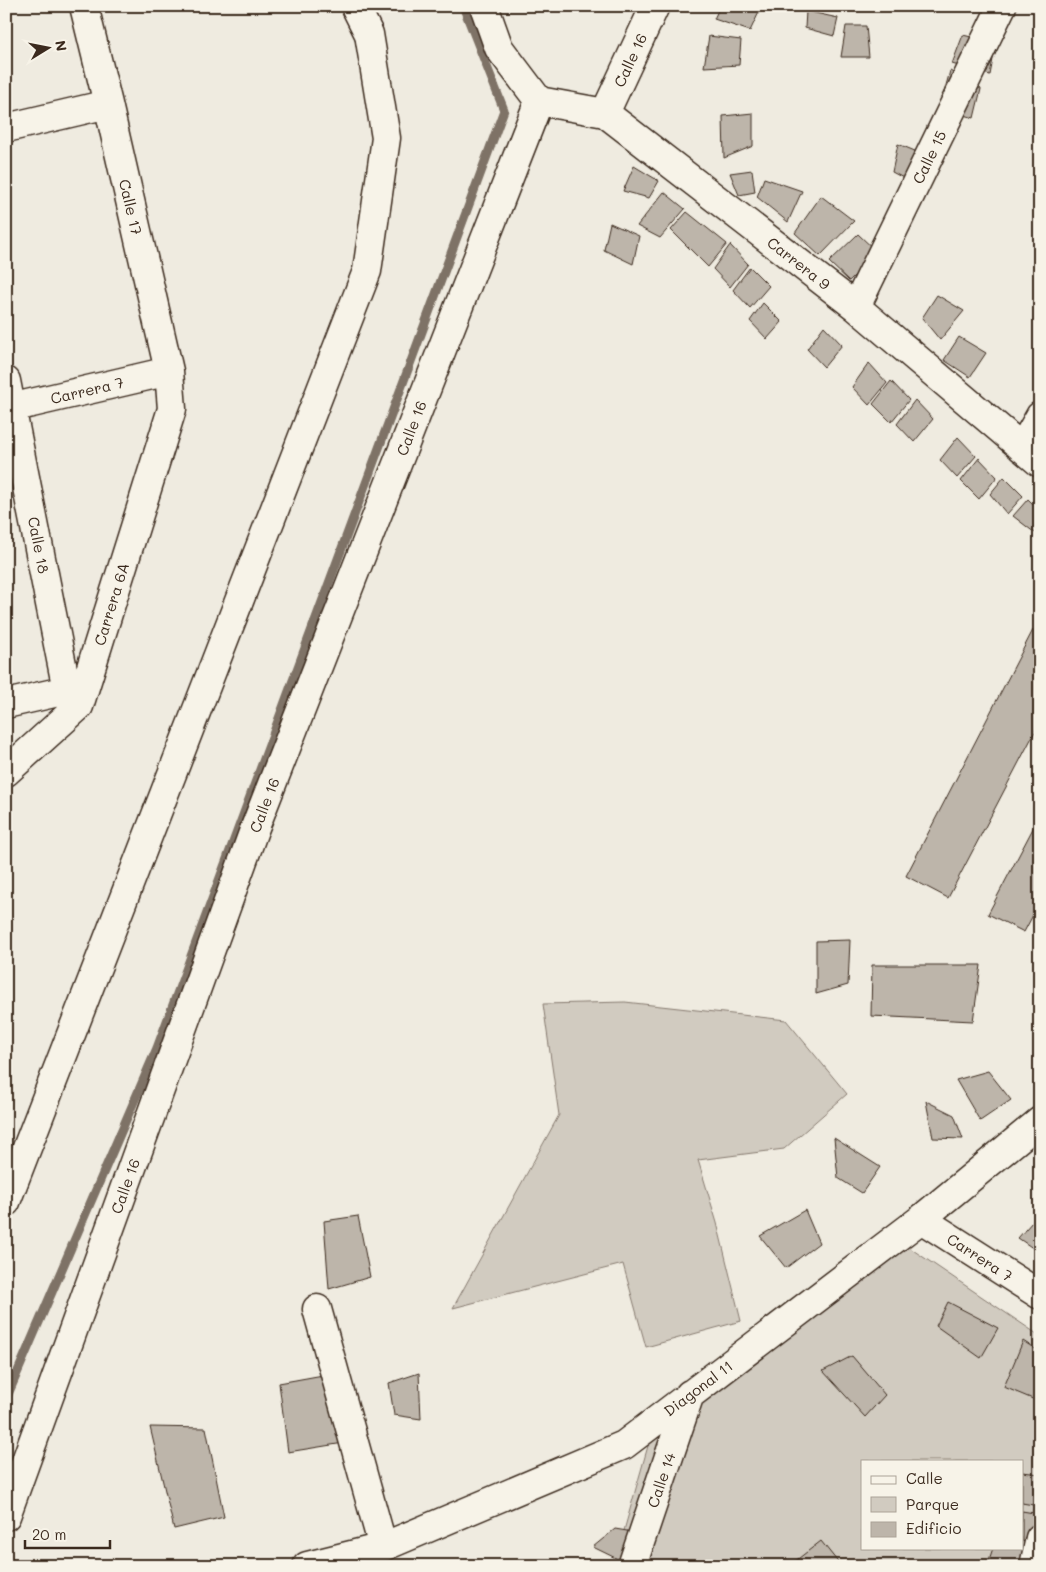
<svg xmlns="http://www.w3.org/2000/svg" width="1046" height="1572" viewBox="0 0 1046 1572" font-family="Mali,sans-serif">
  <rect width="100%" height="100%" fill="#efebe0"/>
  <filter id="ink" filterUnits="userSpaceOnUse"><feTurbulence type="fractalNoise" baseFrequency=".02" numOctaves="2"/><feDisplacementMap in="SourceGraphic" scale="10" xChannelSelector="R" yChannelSelector="G"/><feConvolveMatrix kernelMatrix="1 2 1 2 8 2 1 2 1" color-interpolation-filters="sRGB"/></filter>
  <g filter="url(#ink)">
    <path fill="#d1cbc0" stroke="#867a6f" fill-rule="evenodd" d="M625,1002L786,1020L847,1094L784,1149L698,1160L717,1223L741,1321L646,1347L623,1264L453,1308L559,1115L543,1004Z
      M898,1240L1040,1336V1482L1019,1566H614L661,1400ZM862,1461H1022V1548H862Z"/>
    <g fill="none" stroke-linecap="round" stroke-linejoin="round">
      <path stroke="#7e7266" stroke-width="9" d="M6,1399L157,1048L504,110L463,6"/>
    </g>
    <path fill="#bdb5aa" stroke="#3b2a1e" d="M720,6H762L750,31L714,19Z
      M806,11L838,18L834,36L805,28Z
      M846,26H866L869,57H841Z
      M963,35L996,43L990,75L952,64Z
      M709,36L741,40L739,65L704,67Z
      M950,71L981,89L974,118L940,107Z
      M753,113V146L724,158L723,116Z
      M898,144L939,161L928,191L892,172Z
      M634,166L659,181L649,198L623,191Z
      M752,170L755,192L739,195L730,173Z
      M764,178L802,191L788,222L757,197Z
      M664,192L685,209L660,238L637,226Z
      M821,196L854,221L820,256L795,233Z
      M687,212L727,244L708,267L671,230Z
      M610,223L639,236L633,264L604,250Z
      M858,234L878,253L849,281L829,262Z
      M730,245L748,264L730,287L713,269Z
      M750,267L769,286L750,308L733,290Z
      M937,295L964,311L940,340L922,318Z
      M763,303L782,322L767,339L750,321Z
      M824,326L842,345L824,367L807,349Z
      M959,337L986,353L970,377L944,360Z
      M869,363L887,383L869,405L852,387Z
      M891,381L909,400L891,422L873,404Z
      M915,400L933,419L914,442L897,424Z
      M958,437L976,456L957,478L940,460Z
      M979,458L997,477L979,499L961,481Z
      M1004,477L1023,496L1007,514L990,494Z
      M1028,499L1040,511V527L1035,533L1013,516Z
      M1033,630L1040,634V722L948,898L906,876Z
      M1040,815V902L1024,932L988,914Z
      M850,940L848,985L816,994V941Z
      M872,965H981L973,1021L871,1016Z
      M988,1071L1011,1100L980,1121L956,1080Z
      M926,1101L954,1115L963,1139L933,1138Z
      M834,1138L880,1167L862,1193L838,1178Z
      M805,1210L819,1243L786,1268L760,1236Z
      M1040,1213V1253L1018,1238Z
      M358,1216L370,1277L329,1289L324,1221Z
      M948,1302L998,1328L981,1358L936,1326Z
      M1023,1341L1040,1352V1402L1004,1387Z
      M852,1356L885,1395L865,1417L823,1371Z
      M419,1373L421,1419L394,1415L389,1383Z
      M323,1375L356,1441L288,1452L279,1383Z
      M150,1427L206,1428L224,1517L174,1529Z
      M1022,1472L1040,1474L1039,1506L1022,1503Z
      M1022,1511L1040,1514V1546L1022,1541Z
      M615,1529L645,1534L632,1566L593,1547Z
      M821,1541L841,1566H798L794,1562Z
      M993,1548H1019L1040,1554V1566H1004L988,1563Z"/>
    <g fill="none" stroke-linecap="round" stroke-linejoin="round">
      <defs>
        <path id="minor" d="M484,6L499,48L539,101
          M539,101L605,113L856,307L1040,463
          M605,113L655,6
          M6,128L108,104
          M856,307L1002,6
          M6,381L67,690L79,706
          M6,409L169,371
          M1022,448L1040,416
          M6,704L67,690
          M6,772L79,706L172,409L169,371L108,104L84,6
          M6,1202L367,271L386,138L369,34L355,6
          M921,1219L1040,1295
          M317,1309L383,1547
          M6,1516L254,830L539,101
          M307,1566L383,1547L624,1445L921,1219L1040,1121
          M632,1566L690,1394
          M1034,1566L1040,1538"/>
      </defs>
      <use href="#minor" stroke="#3b2a1e" stroke-width="31"/>
      <use href="#minor" stroke="#f7f3e8" stroke-width="28"/>
    </g>
  </g>
  <g text-anchor="middle" dominant-baseline="central" stroke-width="4" stroke-linejoin="round" paint-order="stroke">
    <g font-size="15" fill="#3b2a1e" stroke="#f7f3e8">
      <text transform="translate(630 60) rotate(-65)">Calle 16</text>
      <text transform="translate(929 157) rotate(-64)">Calle 15</text>
      <text transform="translate(131 207) rotate(77)">Calle 17</text>
      <text transform="translate(799 263) rotate(38)">Carrera 9</text>
      <text transform="translate(87 390) rotate(-13)">Carrera 7</text>
      <text transform="translate(411 428) rotate(-69)">Calle 16</text>
      <text transform="translate(39 545) rotate(79)">Calle 18</text>
      <text transform="translate(111 604) rotate(-73)">Carrera 6A</text>
      <text transform="translate(264 805) rotate(-69)">Calle 16</text>
      <text transform="translate(125 1186) rotate(-70)">Calle 16</text>
      <text transform="translate(980 1257) rotate(33)">Carrera 7</text>
      <text transform="translate(698 1388) rotate(-37)">Diagonal 11</text>
      <text transform="translate(661 1480) rotate(-71)">Calle 14</text>
    </g>
  </g>
  <rect width="1046" height="1572" fill="none" stroke="#f7f3e8" stroke-width="25"/>
  <rect x="12" y="12" width="1021" height="1547" fill="none" stroke="#3b2a1e" stroke-width="2" filter="url(#ink)"/>
  <rect x="861" y="1460" width="162" height="90" fill="#f7f3e8" stroke="#aca397"/>
  <rect x="871" y="1476" width="25" height="8" fill="#f7f3e8" stroke="#aca397"/>
  <text x="906" y="1484" font-size="15" fill="#3b2a1e">Calle</text>
  <rect x="871" y="1497" width="25" height="15" fill="#d1cbc0" stroke="#aca397"/>
  <text x="906" y="1510" font-size="15" fill="#3b2a1e">Parque</text>
  <rect x="871" y="1522" width="25" height="15" fill="#bdb5aa" stroke="#aca397"/>
  <text x="906" y="1534" font-size="15" fill="#3b2a1e">Edificio</text>
  <g transform="translate(48 48) rotate(80)" stroke="#f7f3e8" stroke-width="4" paint-order="stroke">
  <path d="M0-4L9 19L0 12L-9 19Z" fill="#3b2a1e"/>
  <text y="-8" font-size="14" font-weight="bold" text-anchor="middle" fill="#3b2a1e">N</text>
  </g>
  <path d="M25 1540v8h85v-8" fill="none" stroke="#3b2a1e" stroke-width="2.5"/>
  <text x="32" y="1540" font-size="15" fill="#3b2a1e" stroke="#f7f3e8" stroke-width="4" paint-order="stroke">20 m</text>
</svg>
